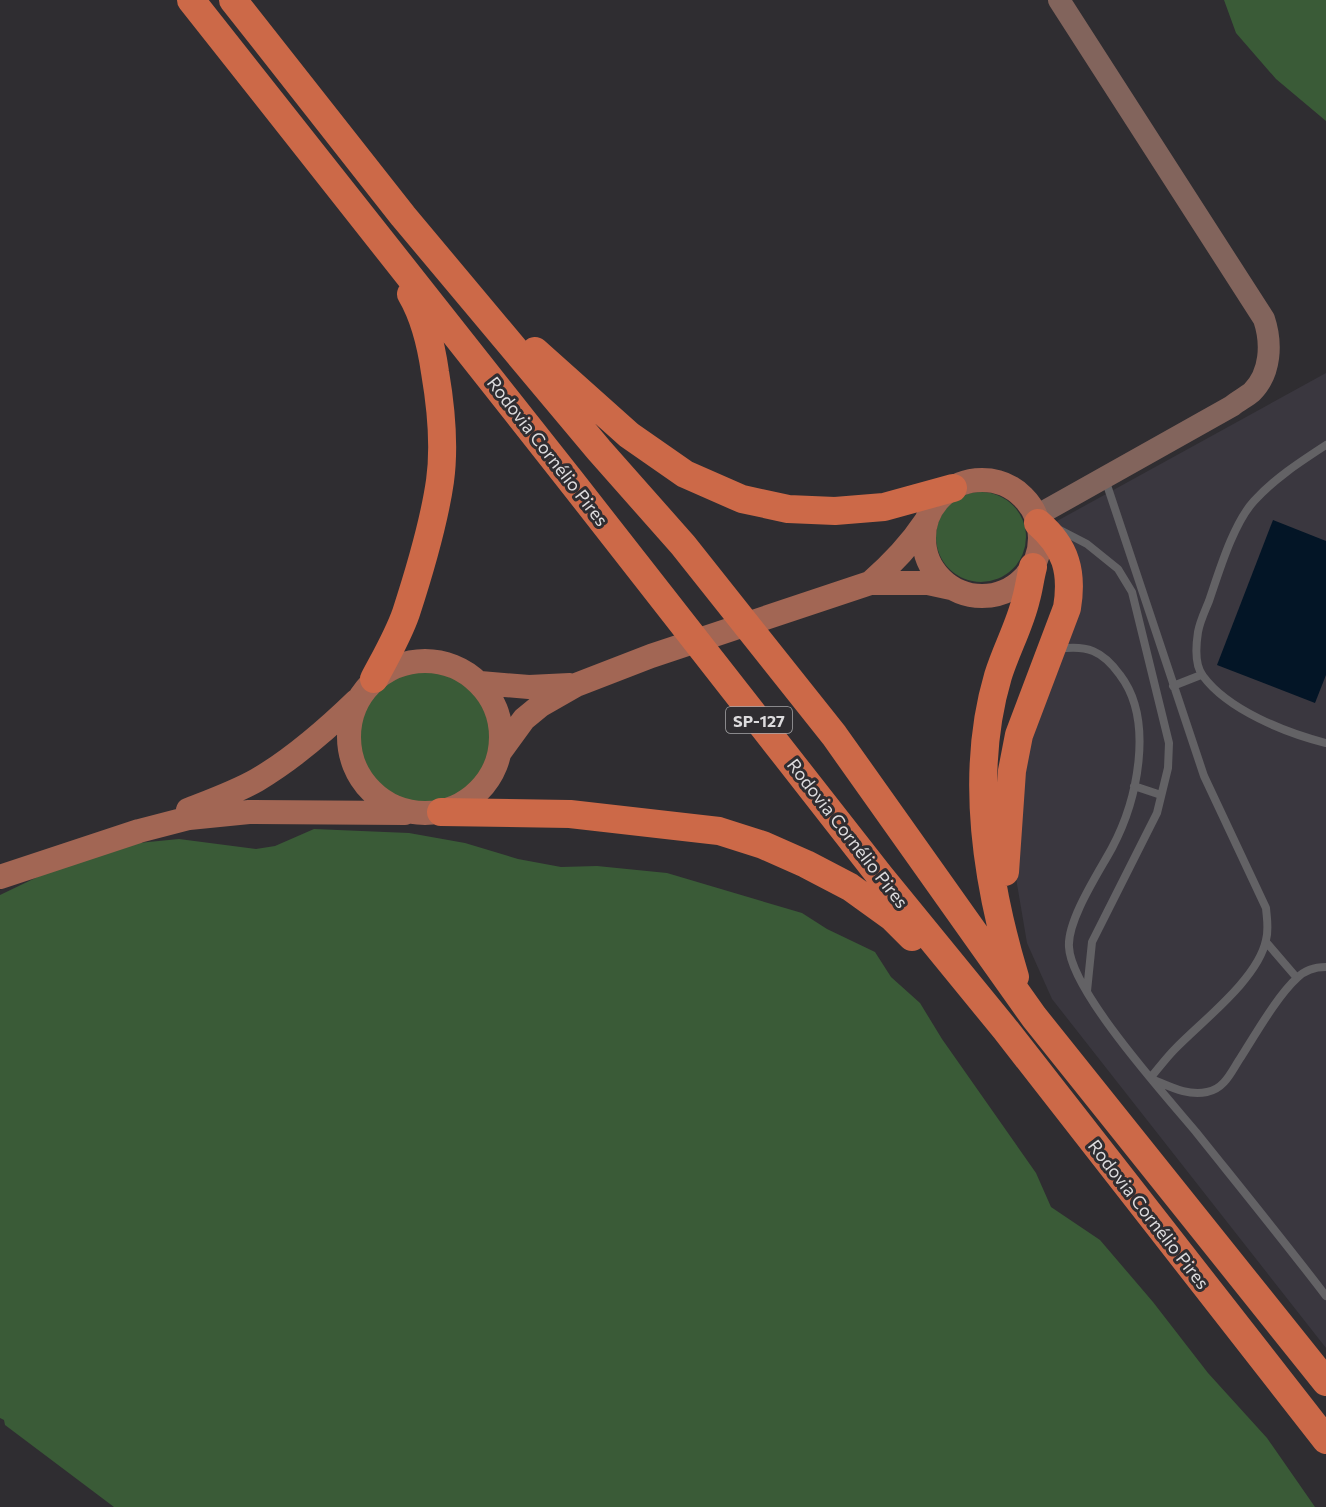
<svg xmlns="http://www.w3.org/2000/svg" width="1326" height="1507" viewBox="0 0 1326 1507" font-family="Commissioner,sans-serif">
  <rect width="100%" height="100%" fill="#2f2d31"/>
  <path fill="#3a373f" d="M1326,373V1348L1052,999L1027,943L1017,884L1013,835L1019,789L1077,566L1057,521Z"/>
  <path fill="#3a5b37" d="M1224,0H1326V121L1276,79L1236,33Z
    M936 537a45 45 0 1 1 90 0a45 45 0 1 1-90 0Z
    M360 737a65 65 0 1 1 130 0a65 65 0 1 1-130 0Z
    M314,829L409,833L465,843L518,859L561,867L597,866L667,873L802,913L827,929L875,952L891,977L920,1003L942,1039L1036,1173L1051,1207L1100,1240L1153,1302L1208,1373L1267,1438L1315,1507H114L5,1425L4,1420L0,1418V895L52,870L138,843L179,839L256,849L275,846Z"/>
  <path fill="#031526" d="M1273,520L1326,541V675L1315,703L1217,665Z"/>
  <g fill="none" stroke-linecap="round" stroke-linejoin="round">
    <path stroke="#636265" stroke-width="8" d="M1326,445C1300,462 1275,478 1254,501C1233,524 1219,572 1209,601C1205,611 1200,621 1198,632C1196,645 1194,665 1203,676C1228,710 1286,733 1326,743
      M1105,479L1204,776L1266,908C1267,920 1269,929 1266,940C1258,979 1202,1021 1175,1049C1166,1058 1159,1068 1151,1077
      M1058,529L1087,544L1118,569L1132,592L1169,743L1168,768L1157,813L1092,942L1087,991
      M1058,649C1087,645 1102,650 1120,675C1155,721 1137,801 1112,848C1099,872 1067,920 1069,947C1071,991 1165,1095 1196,1132C1240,1187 1284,1241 1326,1296
      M1173,686L1201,675
      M1134,786L1161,795
      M1266,942L1297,978
      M1154,1080C1171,1087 1188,1096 1207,1092C1225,1089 1232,1070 1241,1057C1255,1035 1278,995 1297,978C1305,970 1315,967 1326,967"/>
    <path stroke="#82645c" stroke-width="22" d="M1036,516L1232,406C1238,401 1246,397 1252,392C1271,373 1272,343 1264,319L1059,0"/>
    <path stroke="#a26654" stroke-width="24" d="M924 538a58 58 0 1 1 116 0a58 58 0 1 1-116 0Z
      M870,583C892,564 910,545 926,521
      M349 737a76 76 0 1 1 152 0a76 76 0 1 1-152 0Z
      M480,683L529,687L570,685
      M500,752L524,719L541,705L576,685L651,656L870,583H928L951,588
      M188,810C211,801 236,792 257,780C294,758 325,731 356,701
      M0,877L139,831L189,818L249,812L405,813"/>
    <path stroke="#cc6948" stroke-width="28" d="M191,0L571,481L880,876L1005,1029L1326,1440
      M233,0L403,216L599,450L683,545L834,735L1034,1017L1326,1382
      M535,351L629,435L685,474L742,499L788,509L835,511L884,507L953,488
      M374,679C385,658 398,636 406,613C419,573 434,523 440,481C445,445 441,407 435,372C431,344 425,318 411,294
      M441,812L570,814L719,831L763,845L806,864L850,887L893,918L912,937
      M1005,872L1012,771L1019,735L1067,608C1073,572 1066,547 1038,523
      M1015,977C986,881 969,774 998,676C1006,650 1020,625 1026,599C1029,589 1030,578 1033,567"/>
  </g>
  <g text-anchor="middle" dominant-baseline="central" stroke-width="6" stroke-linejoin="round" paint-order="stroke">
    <rect fill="#2f2d31" stroke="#a8a7a9" stroke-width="1.5" x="726" y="707" width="66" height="26" rx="4.5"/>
    <g font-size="16" font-weight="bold" fill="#dcdbdd">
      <text x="759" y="720">SP-127</text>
    </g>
    <g font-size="18" fill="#dcdbdd" stroke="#2f2d31">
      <text transform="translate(548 451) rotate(52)">Rodovia Cornélio Pires</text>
      <text transform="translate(848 833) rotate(52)">Rodovia Cornélio Pires</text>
      <text transform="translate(1149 1214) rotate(52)">Rodovia Cornélio Pires</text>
    </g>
  </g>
</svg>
